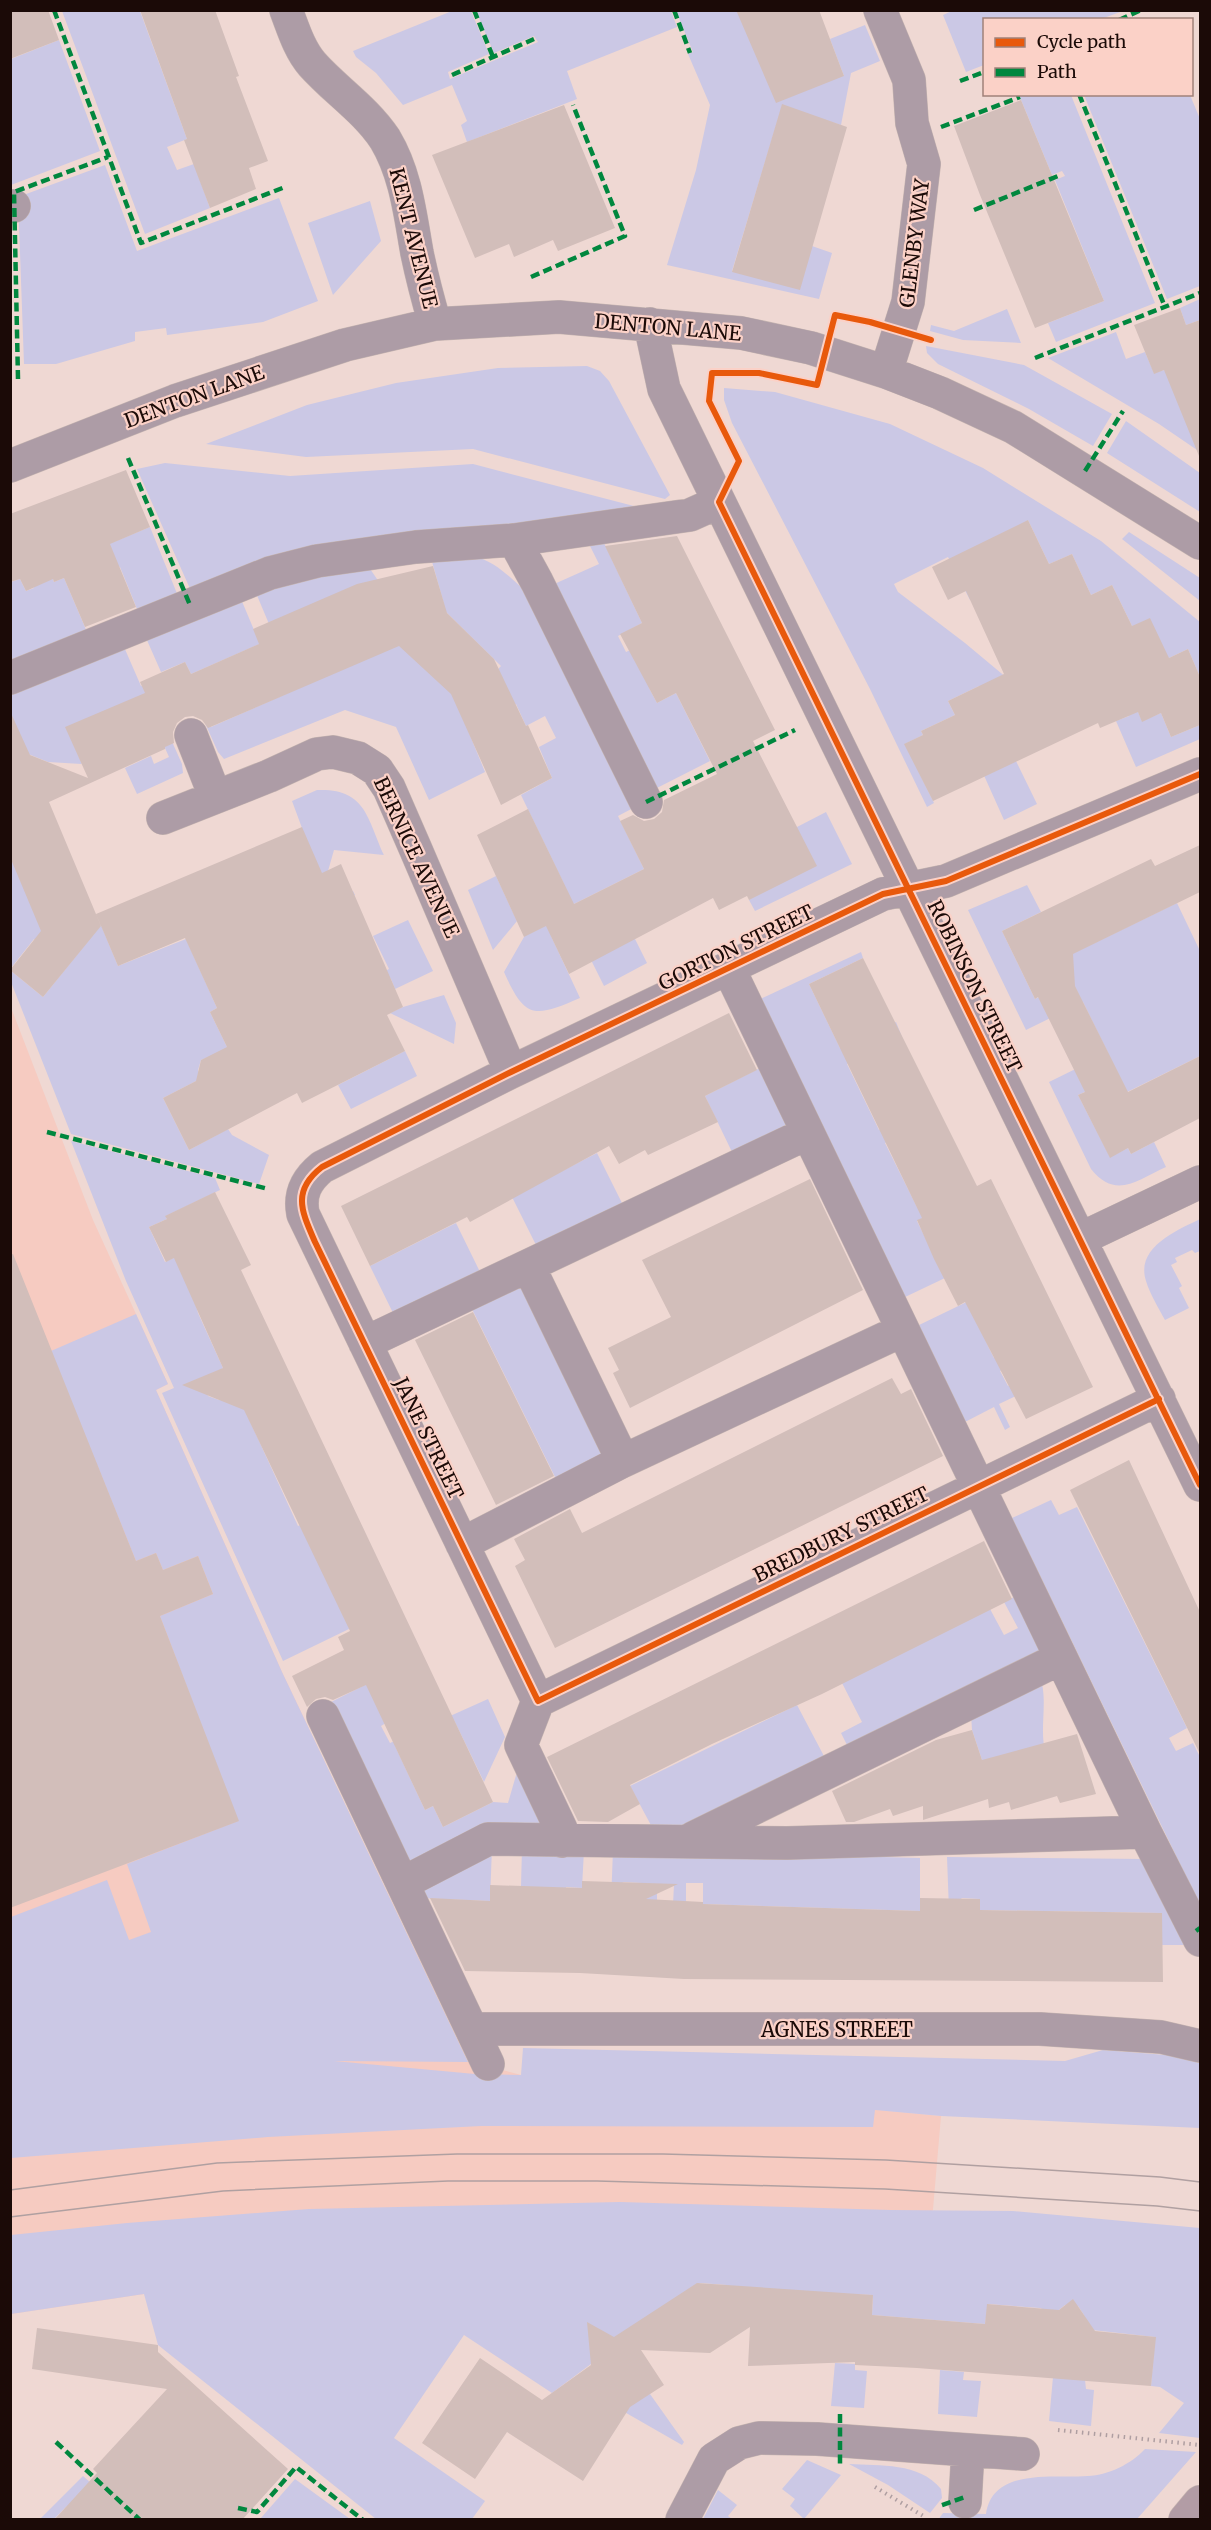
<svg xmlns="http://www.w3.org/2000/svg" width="1211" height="2530" viewBox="0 0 1211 2530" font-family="Merriweather,serif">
  <rect width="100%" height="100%" fill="#efd8d3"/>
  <path fill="#f6cbc1" d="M10,1005L93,1220L168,1384L156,1390L282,1672L468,2061L521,2075L941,2116L929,2256L144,2294L11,2314Z"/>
  <path fill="#cbc8e5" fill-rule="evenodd" d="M954,10H1123V11L1101,19L984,20V65L966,72L943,15Z
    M62,11H140L187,139L167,147L177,170L194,164L210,208L145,234Z
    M452,11H471L489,54L448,72L450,79L538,42L534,36L494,53L476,11H671L677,27L567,71L577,99L467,142L461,125L467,121L452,85L403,105L376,73L356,57L353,51Z
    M676,11H738L844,76L830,39L865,25L880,61L851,73L841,125L782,106L732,271L812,246L832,253L819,299L667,265L696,170L710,105L688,54L693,52Z
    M59,40L100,151L11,185V59Z
    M1019,95H1071L1155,303L1056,342L1048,323L1104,301L1055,180L1065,176L1062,171L1052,175Z
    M1084,95H1190L1200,119V286L1167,299Z
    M105,165L137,251L279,198L318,301L263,322L167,335L166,328L135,332V341L56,364H24L18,197Z
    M370,201L381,241L333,295L308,223Z
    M1200,299V320L1186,325L1180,308Z
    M1007,309L1021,343L963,340L930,331L931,325L954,331Z
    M1116,332L1126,359L1145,352L1154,373L1164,370L1191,384L1200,406V452L1159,424L1048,358Z
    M926,346L1024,365L1112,414L1093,446L1029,409L938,364L927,353Z
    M587,366L600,371L609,381L670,495L665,499L473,449L306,457L206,444L307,405L396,383L498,368Z
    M724,388L775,392L890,424L983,468L1101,541L1200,622V677L1188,649L1169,658L1132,626L1112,585L1091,595L1072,554L1049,564L1028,520L987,593L970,600L948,557L894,584L898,592L965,643L1069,730L979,686L948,701L955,715L921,731L923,735L905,744L934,803L927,807L870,689L732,423L724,400Z
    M1126,421L1200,473V512L1107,453Z
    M165,463L290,476L473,464L653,511L191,591L137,469Z
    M150,527L178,596L137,609L120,567L87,553Z
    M1129,532L1200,578V601L1122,539Z
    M604,543L642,623L618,636L626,652L650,641L649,688L657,703L676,693L710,761L653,790L552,585L599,564L589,544Z
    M474,556C496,562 510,577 527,593L637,806L618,816L644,869L572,905L635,939L647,963L604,986L573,924L551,936L580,998C534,1018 525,1019 504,972L524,937L564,884L521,795L552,778L539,747L556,738L545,716L526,726L516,704L467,728L485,772L429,800L396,727L345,710L224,759L218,752L195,701L211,727L286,694L264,642L191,674L185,662L161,672L146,638L241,599L254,630L269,624L256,593L366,563L377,579L444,604L431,558ZM442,608L501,666L464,706Z
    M48,568L54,582L64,578L87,632L11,664V582L20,579L26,591L34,588L28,576Z
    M124,647L141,686L162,677L161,717L182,764L183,773L137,794L125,768L151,756L154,764L169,757L157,730L66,727L82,764L48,762L11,747L10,691Z
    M1133,700L1142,721L1161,713L1171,737L1200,725V739L1136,767L1116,721L1129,716L1125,704Z
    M1016,761L1037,804L1004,820L982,771Z
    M317,790C366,788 367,818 384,855L334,850L318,906L353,891L355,895L303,916L302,828L292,801Z
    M826,812L852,864L755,911L749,900L797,827Z
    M10,856L52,953L34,939L11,968Z
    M496,876L517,921L493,950L468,890Z
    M1027,885L1041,912L1002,931L1035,999L1061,985L1051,964L1177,903L1200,951V1056L1121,1095L1113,1079L1078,1095L1110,1157L1128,1148L1131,1154L1154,1142L1166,1167C1137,1180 1116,1200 1091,1169L1049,1082L1108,1053L1083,1002L1026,1030L968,910Z
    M408,920L433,971L395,989L391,979L383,972L389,969L373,936Z
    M101,925L118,966L186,939L217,1008L210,1012L228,1049L201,1060L198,1070L202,1078L163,1098L189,1150L228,1129L232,1135L269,1155L259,1184L71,1134L11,982L10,970L43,997Z
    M861,952L863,958L809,984L840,1048L896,1022L902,1037L847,1064L879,1130L935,1104L941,1116L885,1143L917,1207L938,1211L917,1221L945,1278L903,1298L758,1000Z
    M444,995L456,1023L454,1044L390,1013L403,1007Z
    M405,1051L417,1076L351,1109L338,1085Z
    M760,1068L788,1124L732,1152L705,1096Z
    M71,1141L215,1178L220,1190L166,1216L167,1219L149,1227L165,1262L182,1254L198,1313L223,1368L203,1384L208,1396L219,1400L237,1393L298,1526L346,1504L349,1629L283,1661L162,1393L174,1388L126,1281Z
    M597,1153L623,1205L537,1247L512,1197Z
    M1200,1219V1251L1195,1253L1192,1250L1175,1258L1177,1262L1171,1265L1182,1286L1179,1288L1189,1308L1165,1320C1158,1307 1150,1294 1146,1281C1135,1247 1178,1230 1200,1219Z
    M456,1223L481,1274L395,1317L370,1266Z
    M524,1282L608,1459L558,1483L471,1307Z
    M979,1296L987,1344L994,1358L1006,1353L1013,1365L1000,1371L1008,1386L1018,1381L1024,1392L999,1404L1010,1427L1005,1430L994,1407L965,1422L917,1326Z
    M136,1314L168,1384L156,1390L282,1672L468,2062L334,2061L475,2074L521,2075L523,2048L1065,2061L1103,2050L1166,2055L1200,2063V2128L941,2116L875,2110L873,2127L481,2126L268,2137L11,2158V1917L107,1880L129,1940L151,1932L127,1864L238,1821L160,1616L213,1594L198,1556L163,1570L156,1553L136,1561L51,1351Z
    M1051,1500L1059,1515L1077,1507L1187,1728L1169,1738L1176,1751L1193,1743L1200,1757V1905L1012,1518Z
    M1018,1595L1046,1649L848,1747L841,1733L862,1722L842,1683L990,1609L1004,1635L1018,1628L1004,1602Z
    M371,1682L389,1721L381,1726L390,1743L488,1699L505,1737L484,1782L454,1720L395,1746L425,1810L433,1806L443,1827L493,1802L508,1803L519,1765L550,1829L407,1866L331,1702Z
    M1042,1684C1047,1707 1039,1732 1046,1754L986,1772L972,1730L971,1715Z
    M797,1705L825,1758L688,1827L653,1829L630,1786Z
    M492,1847L490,1901L420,1898V1884Z
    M522,1848L584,1850L582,1888L566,1887V1903L521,1886Z
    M613,1850L920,1858V1911L703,1904V1883H686V1904H673L674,1885H657V1903H641L642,1883L623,1882L611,1902Z
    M947,1857L1146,1859L1186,1945H1162V1913L980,1910V1899L962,1898L949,1910Z
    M620,2202L891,2210L1013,2211L1200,2228V2438L1159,2433L1184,2403L1160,2387L1151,2386L1155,2337L1083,2329L1084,2315L1078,2306L1065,2305L1054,2314L1040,2308L988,2304L985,2324L872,2315L873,2295L851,2294L726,2305L727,2285L700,2283L552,2393L464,2335L394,2438L485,2501L472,2519H376L158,2345L144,2294L11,2314V2235L127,2223L309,2209Z
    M835,2363L855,2364V2370L867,2371L864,2408L831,2406Z
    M940,2370L964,2372L963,2380L981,2381L977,2417L938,2414Z
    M1053,2377L1085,2380L1086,2389L1094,2390L1091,2426L1049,2421Z
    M650,2394L684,2442L682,2445L614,2406Z
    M1145,2449L1196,2452L1137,2519L938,2520L943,2513L986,2514C993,2467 1053,2479 1088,2476C1109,2475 1131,2464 1145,2449Z
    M807,2460L841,2475L804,2519L790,2506L795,2499L782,2489Z
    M849,2464C880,2466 919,2462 941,2489L942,2498L930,2513L888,2485Z
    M83,2476L132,2519H82L67,2506L54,2519L39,2520Z
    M295,2479L350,2519H260Z
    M718,2490L737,2505L728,2516L732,2519H703Z"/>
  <path fill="#d2beba" d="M10,10H48L59,40L10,59Z
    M140,10H215L239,76L236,77L268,161L249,168L256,189L210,208L184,140L187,139Z
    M736,10H819L844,76L776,103Z
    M1021,100L1104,301L1035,328L980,195L954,126Z
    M782,104L847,127L800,290L732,272Z
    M564,105L615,228L558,251L553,240L514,257L509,244L475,258L432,155Z
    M1180,308L1186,325L1200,320L1199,456L1164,370L1154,374L1134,325Z
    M126,470L150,527L110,544L136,607L85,627L64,578L54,582L53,579L26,591L20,579L10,582V514Z
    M1028,520L1049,564L1072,554L1091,595L1112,585L1132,626L1150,618L1169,658L1188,649L1200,677V725L1171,737L1161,713L1142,722L1138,712L1100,728L1098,723L933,801L904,744L923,735L921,731L955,715L948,701L1004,674L966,591L948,600L932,567Z
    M677,536L775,730L753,741L817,866L749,900L747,896L719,910L713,898L569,974L546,926L524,937L477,835L528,809L574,904L644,869L620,821L633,815L644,821L654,819L662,812L664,800L717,774L676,693L657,703L620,634L642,623L605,546Z
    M433,566L447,613L494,659L526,726L528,725L552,778L501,805L451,694L399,646L208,728L202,720L193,716L185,717L177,723L173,732L174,743L165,747V749L49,802L101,926L43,997L10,970L41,931L10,857V711L30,755L88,778L65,727L145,693L140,682L185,662L191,674L259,644L253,629L357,584Z
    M302,827L322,873L341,864L403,1007L387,1015L405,1051L302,1103L297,1093L189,1150L163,1098L196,1081L201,1060L227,1047L210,1012L217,1008L185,938L118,966L96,914Z
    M1200,845V892L1073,954L1075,986L1128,1092L1200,1056V1118L1131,1154L1128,1148L1110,1158L1078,1095L1085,1092L1038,997L1035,999L1002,931L1151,859L1155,866Z
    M863,958L977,1186L991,1179L1093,1387L1026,1419L965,1302L958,1306L934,1259L917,1220L922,1218L809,984Z
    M729,1013L757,1070L705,1096L718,1122L648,1155L645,1150L619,1164L609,1146L470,1222L467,1217L370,1266L341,1206Z
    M810,1179L863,1290L630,1408L613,1373L619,1370L608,1348L671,1317L642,1260Z
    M215,1192L251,1265L241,1270L493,1802L443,1827L433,1806L425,1810L366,1685L333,1700L325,1697L316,1699L307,1707L292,1676L344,1650L338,1637L350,1631L244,1410L182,1385L223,1368L174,1258L166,1262L149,1227L167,1219L165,1216Z
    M13,1254L136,1561L156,1553L163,1570L198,1556L213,1594L160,1616L239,1821L10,1908V1255Z
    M473,1312L554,1476L496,1505L415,1340Z
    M892,1378L901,1394L911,1389L943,1456L555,1648L515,1566L525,1560L514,1539L570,1509L582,1533Z
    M1129,1460L1200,1612V1754L1070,1490Z
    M984,1541L1012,1599L822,1694L712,1744L630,1785L640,1804L608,1822L578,1821L547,1757Z
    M972,1730L982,1760L1077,1734L1096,1794L1060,1803L1057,1796L1011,1810L1009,1802L989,1808L988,1799L923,1820V1806L893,1816L890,1809L854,1822H846L832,1791L936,1740Z
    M582,1881L678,1884L646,1899L703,1902V1904L920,1911V1898L980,1899V1910L1162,1913L1163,1982L684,1979L580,1973L465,1971L430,1898L490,1901V1885L582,1888Z
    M697,2283L873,2295L872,2315L985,2324L987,2304L1059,2310L1073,2299L1095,2331L1156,2337L1151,2386L917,2368L855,2365V2362L748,2366L750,2327L710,2353L641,2350L664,2385L630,2407L583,2481L507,2432L475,2479L422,2443L480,2358L542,2400L591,2365L587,2322L614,2337Z
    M37,2328L158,2345V2352L288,2469L242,2520H54L97,2473L93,2469L167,2389L32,2369Z"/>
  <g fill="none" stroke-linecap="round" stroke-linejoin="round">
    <defs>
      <path id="minor" d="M286,10C293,28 299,49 312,64C335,90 365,109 385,139C406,174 410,214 417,253C422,277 428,300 435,324
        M880,10L909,80L912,123L924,164L908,302L886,372
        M10,206H14
        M650,324L664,389L1200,1485
        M10,466L175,401L345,345L435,324L559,317L741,333L811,348L886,372L940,393L1013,427L1200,543
        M514,540L537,582L646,802
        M10,678L270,573L317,561L416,547L514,540L690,515L719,502
        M191,735L215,796
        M163,818L269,776L317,754L333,752L358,758L377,770L389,788L416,850L511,1072
        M729,969L1145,1832L1200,1940
        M1080,1239L1200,1182
        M529,1267L623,1461
        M365,1343L808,1133
        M462,1544L623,1461L903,1330
        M538,1701L303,1214C299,1194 306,1180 322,1167L511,1072L883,894L946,881L1200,774
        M538,1701L1159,1399
        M538,1701L521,1745L561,1829L562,1841
        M323,1716L488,2064
        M693,1838L1061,1658
        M403,1883L488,1839L787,1843L1145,1832
        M473,2029H1040L1161,2037L1200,2046
        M965,2502L968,2450
        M682,2520L714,2459L739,2443L759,2438L817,2439L1023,2454"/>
      <path id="major" d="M1185,2520L1200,2502"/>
    </defs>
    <use href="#minor" stroke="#c6b5b1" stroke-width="34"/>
    <use href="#major" stroke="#c6b5b1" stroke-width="34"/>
    <path stroke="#ae9ea1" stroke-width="4" stroke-dasharray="1.5 4.5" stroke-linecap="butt" d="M1058,2430L1200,2445
      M875,2487L925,2517"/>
    <use href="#minor" stroke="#ad9ca6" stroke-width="33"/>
    <use href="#major" stroke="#b29ca5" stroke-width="33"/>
    <path stroke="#b0a0a1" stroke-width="1.5" d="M10,2190L217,2163L457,2154H663L886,2160L1160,2177L1200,2182
      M10,2217L223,2191L448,2181H597L885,2189L1157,2206L1200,2211"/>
    <path stroke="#00873e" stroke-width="4.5" stroke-dasharray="9 4.5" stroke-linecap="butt" d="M54,10L141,243L285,187
      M474,10L493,57
      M674,10L690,53
      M1119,20L1141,10
      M452,75L534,39
      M960,81L984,72
      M1079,94L1165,307
      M941,127L1020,97
      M974,210L1058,176
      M531,277L625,236L573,105
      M1035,358L1200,293
      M18,379L14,192L108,157
      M128,458L190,605
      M1085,471L1123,411
      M646,802L795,730
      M47,1132L268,1189
      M1196,1931L1200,1928
      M840,2414V2467
      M56,2442L140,2520
      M942,2505L965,2497
      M238,2508L257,2512L296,2467L363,2520"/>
    <defs>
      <path id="cycleway" d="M931,340L870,322L835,315L817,385L759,373H712L709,401L739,461L719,502L1200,1485
        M1159,1399L538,1701L315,1242C302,1212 291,1191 322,1167L511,1072L883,894L946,881L1200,774"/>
    </defs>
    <use href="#cycleway" stroke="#fbd1c7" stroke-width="10"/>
    <use href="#cycleway" stroke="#e8590c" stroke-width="6"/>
  </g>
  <g text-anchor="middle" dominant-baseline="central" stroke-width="4.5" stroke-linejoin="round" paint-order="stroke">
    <g font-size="20" fill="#1b0a07" stroke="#fbd1c7">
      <text transform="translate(414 238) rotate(76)">KENT AVENUE</text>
      <text transform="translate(914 243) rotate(-83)">GLENBY WAY</text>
      <text transform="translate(668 327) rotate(5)">DENTON LANE</text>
      <text transform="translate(194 396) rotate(-20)">DENTON LANE</text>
      <text transform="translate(417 857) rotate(65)">BERNICE AVENUE</text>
      <text transform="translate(736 947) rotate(-26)">GORTON STREET</text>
      <text transform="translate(975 986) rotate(64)">ROBINSON STREET</text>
      <text transform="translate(429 1438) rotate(64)">JANE STREET</text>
      <text transform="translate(841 1534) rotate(-26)">BREDBURY STREET</text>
      <text x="837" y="2029">AGNES STREET</text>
    </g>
  </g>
  <rect width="1211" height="2530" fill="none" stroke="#1b0a07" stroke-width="24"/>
  <rect x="983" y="18" width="210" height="78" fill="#fbd1c7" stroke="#a1817a" stroke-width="1.5"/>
  <rect x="995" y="38" width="30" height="9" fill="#e8590c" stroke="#a1817a" stroke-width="1.5"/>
  <text x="1037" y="48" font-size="18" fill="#1b0a07">Cycle path</text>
  <rect x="995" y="68" width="30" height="9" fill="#00873e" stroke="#a1817a" stroke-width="1.5"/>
  <text x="1037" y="78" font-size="18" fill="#1b0a07">Path</text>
</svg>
